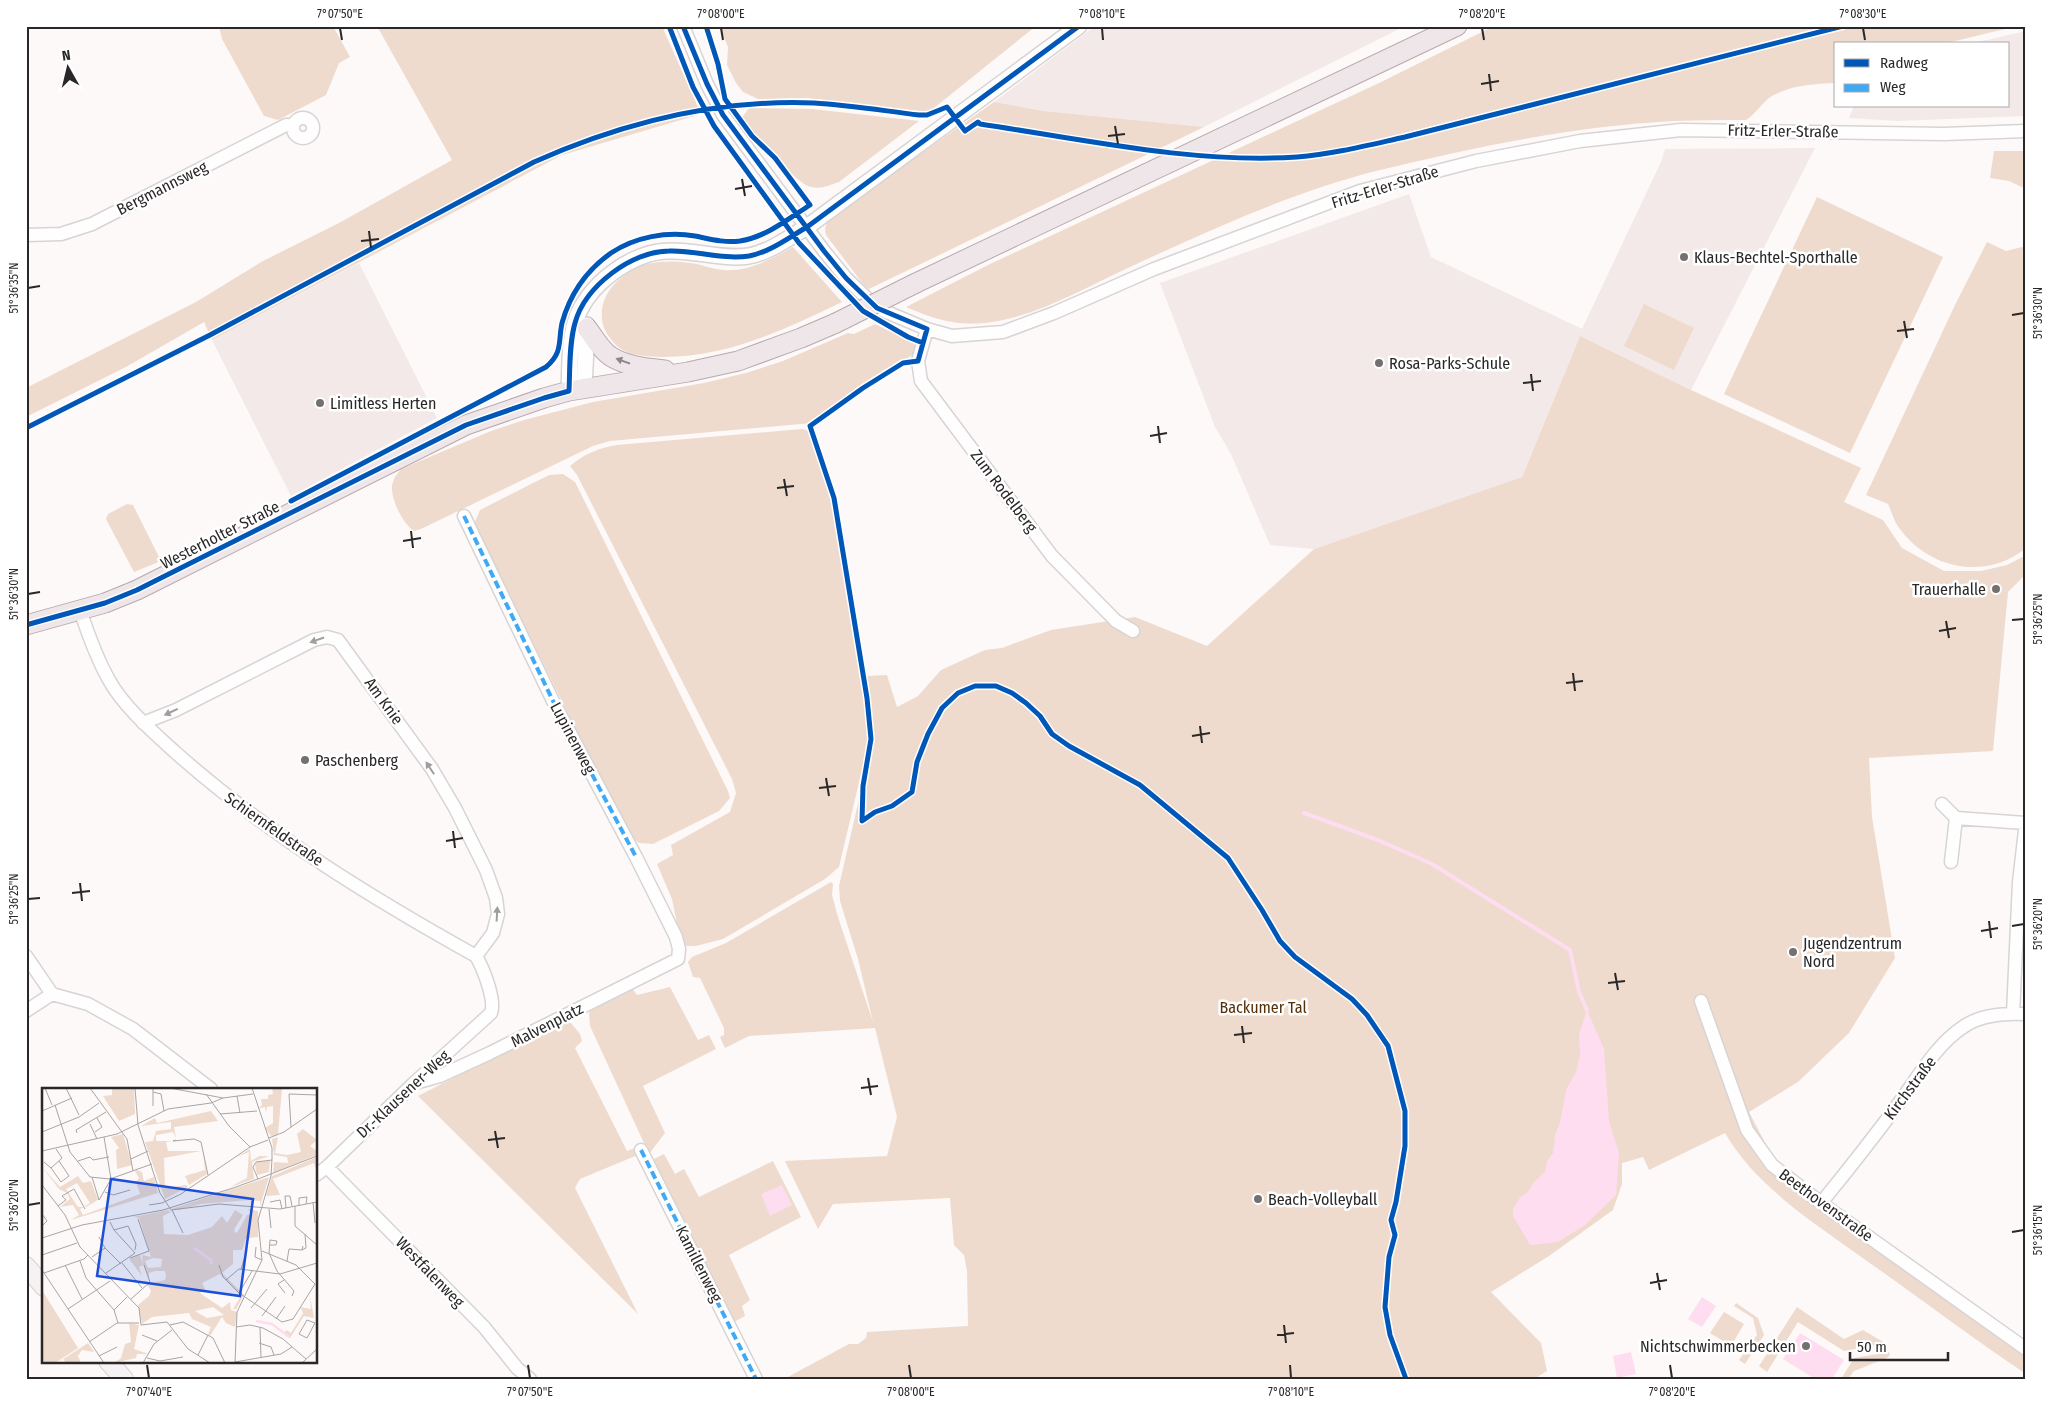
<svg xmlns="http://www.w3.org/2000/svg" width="2052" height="1405" viewBox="0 0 2052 1405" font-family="'Fira Sans Condensed',sans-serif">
  <rect width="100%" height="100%" fill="#fdf9f8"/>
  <path fill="#f3e9e9" d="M1095,26H1405L1204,127L1044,111L994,102Z
    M2026,31V116L1897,121L1849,118L1854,106H2008V44H1969Z
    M1815,148L1691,390L1580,336L1522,477L1314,549L1270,545L1231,454L1215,427L1160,283L1409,194L1431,257L1582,329L1661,162L1665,149Z
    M359,263L437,418L291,496L212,340Z"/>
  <path fill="#eedbcd" d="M219,26H333L350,57L339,63L326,95L278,120L264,116L222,39Z
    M377,26H662L701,114L562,155L212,340L204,322L126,367L26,417V388L196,302L263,261L339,223L452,160Z
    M719,26H792L794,28L847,26H1036L929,112L807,98L758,99L743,92L736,83L727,65L728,47Z
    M1494,26H2017L1943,44H1836V83C1813,84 1792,85 1772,96C1762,102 1756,114 1746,120C1722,120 1699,120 1675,121C1575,126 1474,147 1376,171C1290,193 1210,230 1130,267C1086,287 1040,315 992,322C960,327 935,320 906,307L990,264L1379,83Z
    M994,102L1044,111L1204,127L869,289L863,284L826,235C822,223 833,216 841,210Z
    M749,108L812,109L919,121L839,182C828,186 819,190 808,186C795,181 751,131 741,119Z
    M1994,151H2026V189L2009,181L1990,178Z
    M1817,197L1943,257L1850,453L1724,394Z
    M1987,242L2006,251L2026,246V548C1986,581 1929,569 1900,529C1894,522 1892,512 1888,504L1866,495L1955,305Z
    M793,247L842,302C784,330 726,358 660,357C644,356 625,356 614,343C608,336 603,329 602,320C600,299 611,285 627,273C647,259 674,260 697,264C705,266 714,269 723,270C748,272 772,259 793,247Z
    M1644,304L1694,328L1674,370L1624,346Z
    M875,324L914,343L916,349L914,354L853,392L812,423L610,441L593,446L421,529L414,531C403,524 391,500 392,486C393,479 397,474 401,469L491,431L524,420L593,402L704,383L746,373L783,361L848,333L854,334Z
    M1580,336L1691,390L1861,468L1844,502L1883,520L1902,548L1944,571H1981L2007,565L2026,555V574L2008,592L1993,751L1869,758L1872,817L1895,958L1849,1033L1798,1082L1749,1112L1772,1156V1165L2026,1349V1374C1974,1339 1925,1302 1874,1266C1821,1227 1759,1191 1725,1133L1649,1170L1643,1157L1622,1163V1184L1613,1210L1549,1256L1491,1292L1541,1343L1547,1371L1534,1379H784L849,1344H858L866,1338L867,1332L968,1326L967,1271L964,1255L954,1245L950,1198L833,1204L818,1229L785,1161L887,1156L897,1117L875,1028L749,1036L725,1048L720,1037L724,1035V1028L700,978L693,977L688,962L692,957L726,943L831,882L833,884L832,895L838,917L873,1022L858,959L840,901L839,886L874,734L866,676L887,675L897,707L918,696L941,670L985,650L1002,648L1051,630L1135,617L1207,646L1314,549L1522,477Z
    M802,429L807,430L809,433L830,491L840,546L864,694L869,740L839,867L825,879L723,939L696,946H686L678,929L672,899L657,864L673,855L671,845L730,812L736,793L732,779L577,475L570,466C584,454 599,448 617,445Z
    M563,474L575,482L728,791L730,798L719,811L653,844L639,843L634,839L624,826L474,524L480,510L549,475Z
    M127,504L133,505L161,561L134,572L106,519L108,514Z
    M670,987L698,1040L709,1035L716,1049L643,1086L665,1133L649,1154L590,1026L589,1013L595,1006L632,988L637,995Z
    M571,1023L580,1034L582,1041L575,1048L627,1151L635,1148L640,1154L580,1179L575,1188L638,1314L418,1096L558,1024Z
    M664,1154L675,1174L684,1169L699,1197L773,1161L801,1217L729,1255L750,1300L742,1306L745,1316L734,1322L652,1160Z
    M1736,1303L1758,1318L1764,1335L1745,1364L1739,1360L1757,1335L1753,1318L1734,1306Z
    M1797,1307L1844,1339L1863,1330L1885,1343L1844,1351L1798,1322L1767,1372L1759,1366Z
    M1724,1312L1744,1324L1731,1346L1710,1333Z
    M1889,1352L1890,1355L1887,1358L1854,1371L1848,1379H1841L1854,1358Z"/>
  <path fill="#feddf0" d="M1587,1010L1604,1049L1609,1121L1619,1153L1616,1195L1585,1225L1558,1242L1530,1245L1513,1216V1209L1521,1196L1527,1193L1534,1182L1545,1172L1547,1161L1553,1153L1555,1135L1560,1123L1566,1090L1576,1072L1580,1055L1579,1034Z
    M782,1185L792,1205L770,1216L761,1194Z
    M1702,1297L1716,1306L1702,1327L1688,1319Z
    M1800,1333L1844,1360L1832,1379H1815L1783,1359Z
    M1631,1352L1636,1374L1617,1378L1613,1356Z"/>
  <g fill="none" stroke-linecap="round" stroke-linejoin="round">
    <path stroke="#feddf0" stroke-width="4" d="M1304,813L1378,840L1432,864L1570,950L1579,992L1587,1010"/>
    <defs>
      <path id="minor" d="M683,26L707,84L723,115L824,251L846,278L877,308L927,329L952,336L1003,332L1054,313L1154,269L1360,191L1476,161L1580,141L1681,130L1944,134L2026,131
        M293 128a10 10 0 1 1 20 0a10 10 0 1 1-20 0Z
        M26,235L61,234L92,224L286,125L293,126
        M927,329L918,361L921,381L1052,556L1116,621L1133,631
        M80,610C88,634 97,659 109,680C123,706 154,733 175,752C266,833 370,897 476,956C483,968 496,1000 491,1013L413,1084L327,1167L316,1175
        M143,723L176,710L314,640L327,637L338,640L432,769L455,808L486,870L496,898L498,914L493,933L476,956
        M1942,804L1956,818L2025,823
        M1951,862L1956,818
        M26,956L52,994L88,1004L133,1029L211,1089
        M1701,1001L1747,1130L1772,1165L1821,1203L2026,1349
        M26,1011L52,994
        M2013,1014L2019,882L2026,822
        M415,1083L440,1076L490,1053L678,959L679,949L676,937L636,857L553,701L464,516
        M641,1150L756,1379
        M327,1167L484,1327L517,1368L530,1379
        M1821,1203C1848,1170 1874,1137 1899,1103C1918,1077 1936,1045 1963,1027C1980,1015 2006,1013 2026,1014"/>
      <path id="tertiary" d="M584,389L587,325
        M569,391C570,369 569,344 575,323C585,286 632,251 669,251C696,250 722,260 749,256C770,252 788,238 807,227L1079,26"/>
      <path id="secondary" d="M26,1266L44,1287
        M108,1361L124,1379"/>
      <path id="primary" d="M916,283L1457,26
        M587,328C594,337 600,349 610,356C625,366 647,368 665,370
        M26,625L105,603L137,590L466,425L544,398L569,391L688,372L738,361L801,338L836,323"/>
    </defs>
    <use href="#minor" stroke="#d7d4d3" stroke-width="15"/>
    <use href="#tertiary" stroke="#d7d4d3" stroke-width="18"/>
    <use href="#secondary" stroke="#d7d4d3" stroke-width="20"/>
    <use href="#primary" stroke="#b8a9ad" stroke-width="21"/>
    <use href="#minor" stroke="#fffefe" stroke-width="12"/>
    <use href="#tertiary" stroke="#fffefe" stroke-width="15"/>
    <use href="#secondary" stroke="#f6f2f3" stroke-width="18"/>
    <use href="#primary" stroke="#eee6e9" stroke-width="19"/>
    <defs>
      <path id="primary-bridge" d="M836,323L916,283"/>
    </defs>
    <use href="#primary-bridge" stroke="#b8a9ad" stroke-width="21" stroke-linecap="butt"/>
    <use href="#primary-bridge" stroke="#eee6e9" stroke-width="19"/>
    <path stroke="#3fa9f5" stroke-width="4" stroke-dasharray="8 4" stroke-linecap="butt" d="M464,516L553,701L636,857
      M641,1150L756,1379"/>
    <defs>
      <path id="cycleway" d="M669,26L693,87L714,126L799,243L863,311L908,337L923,343
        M683,26L707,84L723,115L824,251L846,278L877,308L927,329L918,361L903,363L863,388L810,426L834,498L867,698L871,739L863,786L862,821L875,812L892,806L912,792L917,762L928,734L942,708L958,693L975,686H996L1012,693L1026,703L1040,716L1052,734L1069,746L1140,785L1228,858L1262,910L1280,941L1295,957L1352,999L1367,1015L1388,1046L1405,1111V1146L1396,1202L1391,1220L1395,1235L1389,1257L1385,1307L1390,1335L1406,1379
        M26,428L210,335L534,162C622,123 718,99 814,103C849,105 885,111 919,115H927L947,107L965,131L978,122L980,124C1081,139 1194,164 1297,157C1334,154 1369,145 1405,137L1843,26
        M291,501L546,367C563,353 558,342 562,323C570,294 587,270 611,253C635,237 667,231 695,236C710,239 724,243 740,241C766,237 788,219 810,205L775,158L752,136L725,99L718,64L706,26
        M26,625L105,603L137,590L466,425L544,398L569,391C570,369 569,344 575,323C585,286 632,251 669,251C696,250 722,260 749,256C770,252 788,238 807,227L1079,26"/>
    </defs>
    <use href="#cycleway" stroke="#fff" stroke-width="8"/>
    <use href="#cycleway" stroke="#0057b8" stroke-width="5"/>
  </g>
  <defs><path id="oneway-solid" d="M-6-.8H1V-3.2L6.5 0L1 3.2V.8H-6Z" transform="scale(1.25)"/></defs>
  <use fill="#8c8688" href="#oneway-solid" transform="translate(623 361) rotate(-160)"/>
  <g fill="#9f9d9d">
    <use href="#oneway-solid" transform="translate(317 640) rotate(161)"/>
    <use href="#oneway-solid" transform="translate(171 712) rotate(155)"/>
    <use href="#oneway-solid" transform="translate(430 768) rotate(-123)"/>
    <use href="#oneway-solid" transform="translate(497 914) rotate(-87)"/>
  </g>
  <path fill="none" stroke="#292727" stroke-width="2" d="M340,28L342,40M721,28L723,40M1102,28L1103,40M1482,28L1484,40M1863,28L1865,40M1489,74L1491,91M1481,84L1499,81M1115,126L1118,144M1108,136L1125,134M742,179L745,196M735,189L752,186M369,231L371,248M361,241L379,239M28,288L40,286M2012,315L2024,313M1904,321L1907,338M1897,331L1914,329M1531,374L1533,391M1523,383L1541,381M1158,426L1160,443M1150,436L1167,433M784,479L787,496M777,488L794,486M411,531L413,548M403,541L421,538M28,594L40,592M2012,620L2024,619M1946,621L1949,638M1939,631L1956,628M1573,673L1575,691M1566,683L1583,681M1200,726L1202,743M1192,736L1210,733M826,778L829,796M819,788L836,786M453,831L455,848M446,841L463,838M80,883L82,901M72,893L90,891M28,899L40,898M1989,921L1991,938M2012,926L2024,924M1981,931L1998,928M1615,973L1618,990M1608,983L1625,981M1242,1026L1244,1043M1234,1035L1252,1033M868,1078L871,1095M861,1088L878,1086M495,1131L498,1148M488,1140L505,1138M28,1205L40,1203M2012,1232L2024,1230M1657,1273L1660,1290M1650,1283L1667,1280M1284,1325L1286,1343M1277,1335L1294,1333M147,1365L149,1378M528,1365L530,1378M909,1365L911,1378M1290,1365L1291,1378M1670,1365L1672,1378"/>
  <g fill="#737070" stroke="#fff" stroke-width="2">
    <circle cx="1684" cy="257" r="5"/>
    <circle cx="1379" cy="363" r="5"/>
    <circle cx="320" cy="403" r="5"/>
    <circle cx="1996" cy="589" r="5"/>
    <circle cx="305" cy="760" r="5"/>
    <circle cx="1793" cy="952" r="5"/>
    <circle cx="1258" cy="1199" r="5"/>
    <circle cx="1806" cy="1346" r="5"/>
  </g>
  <g text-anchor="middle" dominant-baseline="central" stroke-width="5" stroke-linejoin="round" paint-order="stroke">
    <g font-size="16" fill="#292727" stroke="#fff">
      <text transform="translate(1783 131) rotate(1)">Fritz-Erler-Straße</text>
      <text transform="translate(1385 187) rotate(-17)">Fritz-Erler-Straße</text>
      <text transform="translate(162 188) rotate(-27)">Bergmannsweg</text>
      <text transform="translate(1004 491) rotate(53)">Zum Rodelberg</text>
      <text transform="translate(220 535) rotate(-27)">Westerholter Straße</text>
      <text transform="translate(384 701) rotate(54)">Am Knie</text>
      <text transform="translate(573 738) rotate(62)">Lupinenweg</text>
      <text transform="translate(274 829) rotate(35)">Schiernfeldstraße</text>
      <text transform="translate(547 1025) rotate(-27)">Malvenplatz</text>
      <text transform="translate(1910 1088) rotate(-53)">Kirchstraße</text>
      <text transform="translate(403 1094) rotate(-43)">Dr.-Klausener-Weg</text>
      <text transform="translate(1826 1205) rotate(36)">Beethovenstraße</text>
      <text transform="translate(699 1264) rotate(63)">Kamillenweg</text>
      <text transform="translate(430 1272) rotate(46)">Westfalenweg</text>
    </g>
    <g font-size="16" fill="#292727" stroke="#fff" text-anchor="start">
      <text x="1694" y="257">Klaus-Bechtel-Sporthalle</text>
      <text x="1389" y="363">Rosa-Parks-Schule</text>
      <text x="330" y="403">Limitless Herten</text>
      <text x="1986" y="589" text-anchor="end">Trauerhalle</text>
      <text x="315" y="760">Paschenberg</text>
      <text x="1803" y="943">Jugendzentrum<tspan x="1803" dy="18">Nord</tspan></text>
      <text x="1268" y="1199">Beach-Volleyball</text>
      <text x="1796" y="1346" text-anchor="end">Nichtschwimmerbecken</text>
    </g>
    <g font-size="16" fill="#552f09" stroke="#fff">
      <text x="1263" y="1007">Backumer Tal</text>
    </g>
  </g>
  <g transform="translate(42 1088)">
    <rect width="275" height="275" fill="#fdf9f8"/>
    <path d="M70,0H92L93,26L77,33L61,8L70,7ZM230,0H245L240,1L236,46L230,49L223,40L231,35V18L225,19L224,25L223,19L216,21L220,17L219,11H214H226V7L231,6ZM169,23L176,33L132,39L134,50L131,44L114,47V53H130L124,54L126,63H159L122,70L123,100L144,97L146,99L123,111L103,54L111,53L114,43L129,41V34L99,38L113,30L115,35ZM261,41L275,52L268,58L275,63V67L231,85L232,74L246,75L245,69L232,67L230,51L236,49L233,65L245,67L259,64L255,46ZM81,46L90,77L75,81L74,62L77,60L69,49ZM208,61L209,73L217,68H227L210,74L212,91L188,99L205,90L207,64L195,69ZM161,63L165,86L147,97L143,88L163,82ZM275,69V84L272,75L231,91L238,107L224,108L230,88ZM216,73H228L227,84L215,87L213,77ZM0,79L18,99L36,88L41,95L49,93L56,112L44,119L43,118L48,115L35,95L24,101L36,119H42L38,121L41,127L98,106L94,94L97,90L93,83L95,82L100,84L102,93L112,89L116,105L29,132L37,127L31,117L18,119L28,111L25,105L17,101ZM227,89L218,118V113L207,112L159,116L136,122L129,121ZM206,121L216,123V149L204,150L200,162H191V176L180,185L202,207L194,221H191L199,208L178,186L160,195L163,201L158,205L180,220L188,214L189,222L195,224L193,239L184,235L180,229L168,248L166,246L169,239L150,231L147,225L110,229L100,236L96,217L107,208L109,203L105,196L123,192L124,187L123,183H113L107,185V190L102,177L97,179L100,188L87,171L98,167L101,176L100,167L109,169L97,130L91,129L126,122L129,124L121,128L122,146L146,147L170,139L180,128L185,135L193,122L201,127L193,140L192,143L195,145L205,127L210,126ZM111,170L120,171L119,179L106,180L103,173ZM171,219L182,227L165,230L153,223ZM0,202L36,260L13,275H2L0,269ZM268,208L272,230L262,228L248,250L242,246L244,242L249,245L257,232L261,225L258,219L269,221ZM87,235L97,237L92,261L106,266H95L94,270L72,275L79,270L83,256L89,254ZM46,255L52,264L40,262L36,268L39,275H23L22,271L15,275Z" fill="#eedbcd" fill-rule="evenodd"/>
    <path fill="none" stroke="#feddf0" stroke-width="2.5" d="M152,160L169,172V176M214,233L230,236L247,249"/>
    <path fill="none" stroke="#a8a5a4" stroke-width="1" d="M3,0L10,17M24,0L37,27M48,0L85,51L91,83M93,0L96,37L118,105L129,122L177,116L238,121L275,114M128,0L181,10L211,6M210,0L230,60V71M111,4L119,6L122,23M164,6L187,38L208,59M195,8L198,25M13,17L28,64L48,89L68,91L110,76M111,18V0M0,23L30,10M178,26L215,23M48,36L55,51M249,39L247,6L275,7M0,44L37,29L57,15M53,44L60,39L55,30M35,45L34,42L64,24M227,50L242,44L275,21M134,52L131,53L152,51L159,54L166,87M0,63L75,46L126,21L169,15L181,10M89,71L106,63M36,73L48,69L51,72L67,69M2,74L9,80L20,70L14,61M9,80L19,94L27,88L17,73M50,89L57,112L69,91L62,49M216,91L275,68M0,97L23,127L38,159L97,220L99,237L125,234L146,261L168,275M63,104L71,107L88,102M228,114L238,112L240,121M271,114L273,135M107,117L120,115L139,106L208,59L226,52M257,117V110L265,109L264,116M16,118L24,112L20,108L32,101L43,121M253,118V138L275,157M244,120L243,108H248L250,118M227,121L229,140M130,122L141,145M0,126L5,133L0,138M72,142L86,138L94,156L93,162M57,149L63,160L79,176M0,150L40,137L121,122L191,100L216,91L211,79L214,74L230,72M228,157H234L235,153L228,152L227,165L235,183L252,203L250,208M214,159L213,169L220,172M260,162L264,160L263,146M220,163L254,177L273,196M0,167L35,155M50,169L63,160M88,170L107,163L96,131M38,173L44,190L72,222L76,235M245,173L247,161L260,162L261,158M80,175L100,200M23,177L40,211M177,177L181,189L197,205L240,234L251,231L273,196M199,181L205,162M0,182L62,275M2,185L42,171L46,167M64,185L93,165L72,142L68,134M184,192L197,181L238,186L275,175M242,192L236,196L243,205M197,205L210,183M89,211L108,194L102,177M209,220L225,201M26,221L68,193M72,222L85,209M220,228L234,209M234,231L243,218M265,232L273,235L265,250L257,246ZM128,237L141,234L171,250L183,275M194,239L208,237L221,240L241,251L264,271M218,239L219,269M100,247L115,253M47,254L75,235H97M217,255L229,259L232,267M156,267L166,247M57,268L75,259M105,270L118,273L141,269M193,274L239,266L250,259M101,275L112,256L130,242M193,275L195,224L220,172L216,132L229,88L230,71M260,275L275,261"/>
    <path fill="#1d4ed8" fill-opacity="0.15" stroke="#1d4ed8" stroke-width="2.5" d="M69,91L211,111L198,208L55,188Z"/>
    <rect width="275" height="275" fill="none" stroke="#292727" stroke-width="2.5"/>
  </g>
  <rect width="2052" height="1405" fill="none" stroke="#ffffff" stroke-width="55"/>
  <rect x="1834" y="42" width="175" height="65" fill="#ffffff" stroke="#a9a9a9"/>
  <rect x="1844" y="59" width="25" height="8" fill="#0057b8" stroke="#a9a9a9"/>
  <text x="1880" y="68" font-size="15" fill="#292727">Radweg</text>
  <rect x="1844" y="84" width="25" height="8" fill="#3fa9f5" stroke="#a9a9a9"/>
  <text x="1880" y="92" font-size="15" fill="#292727">Weg</text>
  <g transform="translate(68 68) rotate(352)" stroke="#ffffff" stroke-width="4" paint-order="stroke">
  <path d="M0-4L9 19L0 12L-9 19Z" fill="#292727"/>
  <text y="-8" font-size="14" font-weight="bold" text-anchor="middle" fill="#292727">N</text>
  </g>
  <path d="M1850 1352v8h98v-8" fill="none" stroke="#292727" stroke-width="2.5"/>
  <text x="1857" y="1352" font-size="15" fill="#292727" stroke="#ffffff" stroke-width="4" paint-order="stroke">50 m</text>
  <rect x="28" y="28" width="1996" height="1350" fill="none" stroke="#292727" stroke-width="2"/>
  <g font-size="12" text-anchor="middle" fill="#292727">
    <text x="340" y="18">7°07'50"E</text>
    <text x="721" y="18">7°08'00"E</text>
    <text x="1102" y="18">7°08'10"E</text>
    <text x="1482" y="18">7°08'20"E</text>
    <text x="1863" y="18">7°08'30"E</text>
    <text transform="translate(14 288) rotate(-90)" y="4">51°36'35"N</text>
    <text transform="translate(2038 313) rotate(-90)" y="4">51°36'30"N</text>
    <text transform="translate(14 594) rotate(-90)" y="4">51°36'30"N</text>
    <text transform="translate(2038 619) rotate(-90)" y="4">51°36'25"N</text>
    <text transform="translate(14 899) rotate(-90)" y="4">51°36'25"N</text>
    <text transform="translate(2038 924) rotate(-90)" y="4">51°36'20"N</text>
    <text transform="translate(14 1205) rotate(-90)" y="4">51°36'20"N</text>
    <text transform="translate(2038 1230) rotate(-90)" y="4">51°36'15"N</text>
    <text x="149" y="1396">7°07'40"E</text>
    <text x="530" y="1396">7°07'50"E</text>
    <text x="911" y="1396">7°08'00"E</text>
    <text x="1291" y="1396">7°08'10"E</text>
    <text x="1672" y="1396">7°08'20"E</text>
  </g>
</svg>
